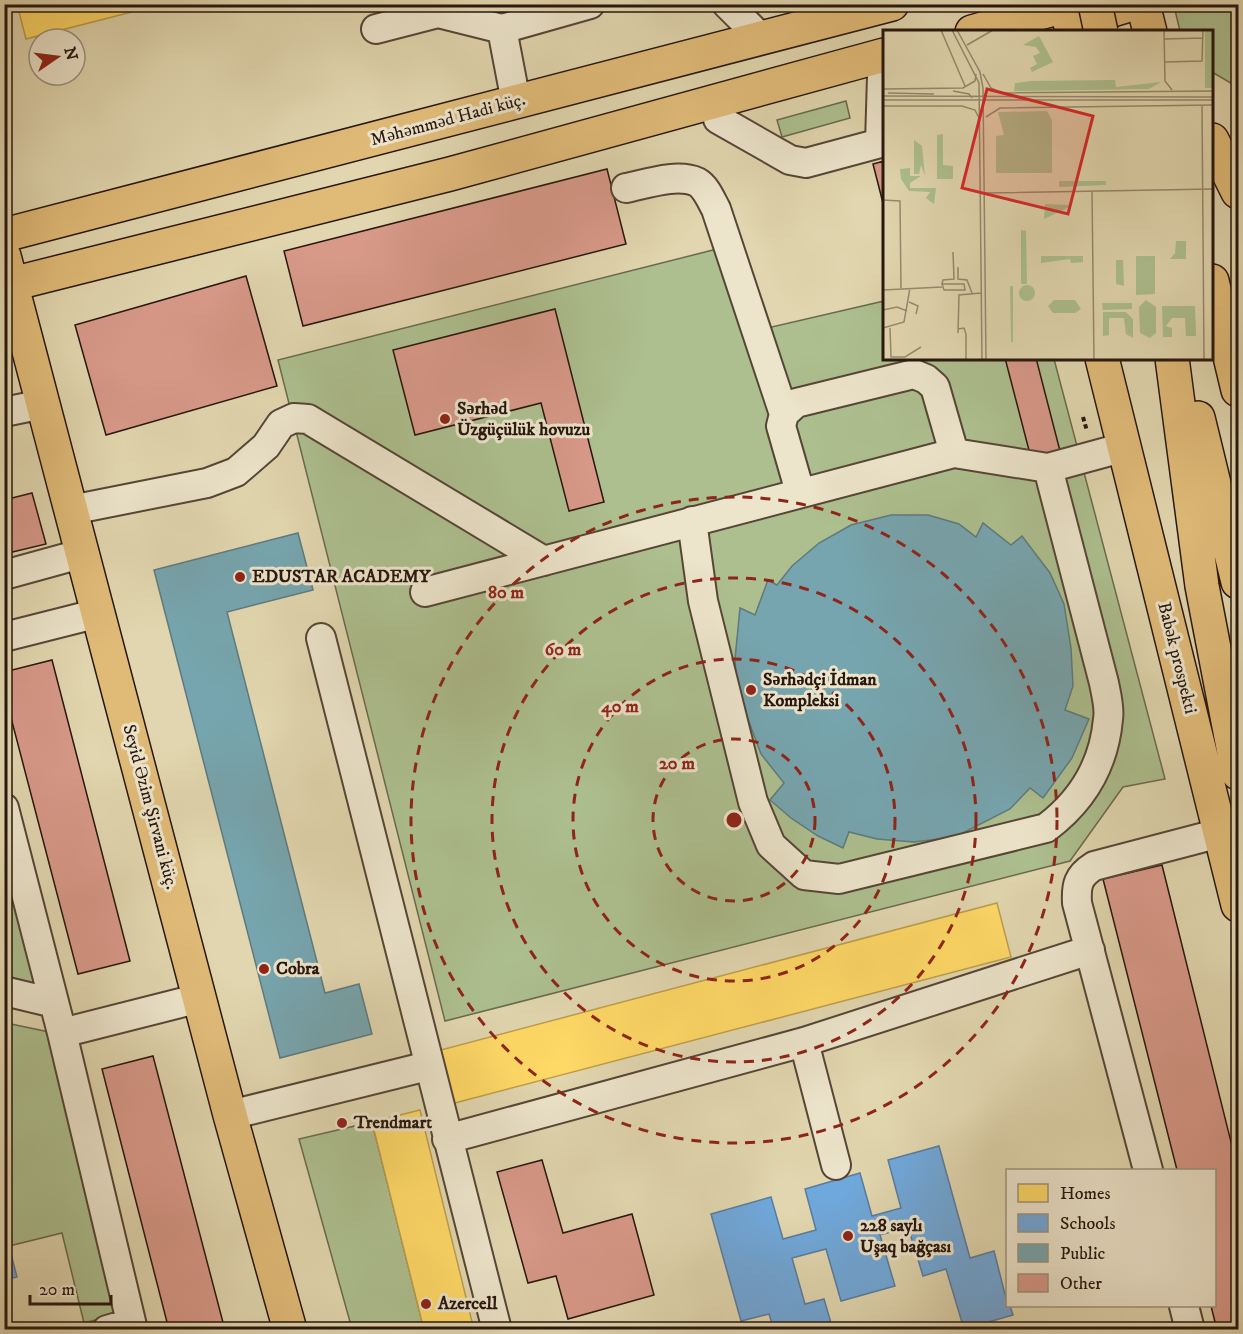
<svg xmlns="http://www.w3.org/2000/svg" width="1243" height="1334" viewBox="0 0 1243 1334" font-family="'IM FELL DW Pica',serif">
  <rect width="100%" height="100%" fill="#e1d6af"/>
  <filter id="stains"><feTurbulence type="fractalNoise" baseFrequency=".00333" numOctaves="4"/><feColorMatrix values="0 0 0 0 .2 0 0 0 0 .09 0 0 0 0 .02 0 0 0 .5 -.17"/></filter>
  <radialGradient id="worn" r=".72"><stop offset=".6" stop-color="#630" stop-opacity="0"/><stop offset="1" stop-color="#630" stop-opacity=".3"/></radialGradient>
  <path fill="#adbf8f" stroke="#6a6a4e" stroke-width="1.5" d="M1180,5H1238V75L1234,85L1212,72V32L1180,31L1174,6Z
    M846,101L850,118L782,137L777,120Z
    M717,249L742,334L884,301V358L1054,359L1165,779L1123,787L1070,861L445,1021L278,360Z
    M5,862L37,988L5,978Z
    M11,1024L49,1032L118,1314L84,1323L62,1233L9,1246L4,1227V1025Z
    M372,1122L424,1329H352L299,1139Z"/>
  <path fill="#ffd966" stroke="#be9e4c" stroke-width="1.5" d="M17,4H163L26,39Z
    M997,903L1011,957L451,1104L437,1051Z
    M420,1110L474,1330H424L372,1122Z"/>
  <path fill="#6fa8dc" stroke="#597c9e" stroke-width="1.5" d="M939,1146L970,1258L994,1251L1008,1306H1010L1013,1315L964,1329L946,1269L923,1276L908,1227L880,1235L895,1286L841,1301L826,1249L792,1258L805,1304L824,1299L833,1330H774L769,1314L741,1321L711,1214L771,1197L783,1239L816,1230L805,1189L860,1173L872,1216L901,1208L888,1160Z
    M4,1227L17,1277L4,1280Z"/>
  <path fill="#76a5af" stroke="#5e7a7f" stroke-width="1.5" d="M891,515H928L959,524L976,537L983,523L1011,545L1022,536L1050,573L1064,604L1071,648L1073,686L1065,710L1089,719L1072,758L1043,798L1030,788L1010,809L955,837L914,842L877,839L849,832L843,848L818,836L791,818L770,800L784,783L761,754L737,690L735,659L740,608L755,615L768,580L777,585L792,566L819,543L851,525Z
    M298,533L313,590L227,612L325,993L359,984L372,1034L280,1058L154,570Z"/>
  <path fill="#d89989" stroke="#27160e" stroke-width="1.5" d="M884,161V207L873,164Z
    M607,169L626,244L303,326L284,251Z
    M246,276L277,386L106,435L75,325Z
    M555,309L604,502L569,511L541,403L415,435L393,350Z
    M1005,358H1036L1060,451L1031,458Z
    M32,493L46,544L4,554V500Z
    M52,660L130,961L78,974L4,691V672Z
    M1162,865L1238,1170V1330H1217L1211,1306H1214V1170H1177L1103,879Z
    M153,1056L225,1330H169L102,1069Z
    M542,1160L563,1233L632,1214L654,1295L568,1319L556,1276L528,1283L497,1172Z"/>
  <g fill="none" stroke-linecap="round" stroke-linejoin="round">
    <defs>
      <path id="minor" d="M727,4L761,38
        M376,29L438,13L502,29L590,4
        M502,29L516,102
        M718,119L790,160L806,163L884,142
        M880,143L882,76
        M626,188C646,184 677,173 697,182C706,187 711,200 716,209L784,414
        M4,412L43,404
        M800,492L781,426L784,414L796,403L914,374L926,379L935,387L954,453
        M71,510L207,483L236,472L266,446L281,424L294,418L308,419L544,561
        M692,521L703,601L753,802L771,845L804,875L839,879L1046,828C1082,801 1104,765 1108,719C1110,708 1106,694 1104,683L1048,468
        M4,575L84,553
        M425,592L954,453L1048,468L1125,447
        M4,637L99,613
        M321,638L497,1330
        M4,808L62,1033L133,1330
        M4,991L54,1003
        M62,1033L200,998
        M804,1042L836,1165
        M230,1115L428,1066
        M447,1139L804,1042L1090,950
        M1148,1170L1077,903C1076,885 1078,876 1094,866L1220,833
        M1184,1306L1190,1330
        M107,1330L131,1323"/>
      <path id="major" d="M1143,4L1150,32
        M1070,23L1132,4
        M972,32L1071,4
        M1212,140L1238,192
        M4,235L892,4
        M4,256L230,1115L290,1330
        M1212,281L1238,390
        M4,286L450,174L884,55
        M1102,358L1238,905
        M1172,358L1202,586L1238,773
        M1198,418L1238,582"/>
    </defs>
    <use href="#minor" stroke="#564636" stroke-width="32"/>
    <use href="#major" stroke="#27160e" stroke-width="36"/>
    <path stroke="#27160e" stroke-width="4" stroke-dasharray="4.5 3" stroke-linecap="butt" d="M1083,417L1087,431"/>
    <use href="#minor" stroke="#ece4cb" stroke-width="28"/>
    <use href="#major" stroke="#e0bb78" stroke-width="33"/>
    <defs>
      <path id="major-bridge" d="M1095,4L1101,32"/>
    </defs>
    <use href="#major-bridge" stroke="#27160e" stroke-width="36" stroke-linecap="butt"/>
    <use href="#major-bridge" stroke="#e0bb78" stroke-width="33"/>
  </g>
  <g fill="none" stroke="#8f2418" stroke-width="3" stroke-dasharray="10 8">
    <circle cx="734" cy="820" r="81"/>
    <circle cx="734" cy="820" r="161"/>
    <circle cx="734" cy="820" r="242"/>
    <circle cx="734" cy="820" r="323"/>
  </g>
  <g fill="#8f2418" stroke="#ece4cb" stroke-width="2">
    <circle cx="445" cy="419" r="6"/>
    <circle cx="240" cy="577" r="6"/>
    <circle cx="751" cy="690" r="6"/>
    <circle cx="264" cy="969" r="6"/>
    <circle cx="342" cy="1123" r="6"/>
    <circle cx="848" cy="1236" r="6"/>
    <circle cx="426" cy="1304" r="6"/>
  </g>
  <g text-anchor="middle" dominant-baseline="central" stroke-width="6" stroke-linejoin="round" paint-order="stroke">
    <g font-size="18" fill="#27160e" stroke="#ece4cb">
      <text transform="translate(448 120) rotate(-15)">Məhəmməd Hadi küç.</text>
      <text transform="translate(1177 658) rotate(76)">Babək prospekti</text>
      <text transform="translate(150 807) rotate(75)">Seyid Əzim Şirvani küç.</text>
    </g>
    <g font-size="18" font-weight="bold" fill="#27160e" stroke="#ece4cb" text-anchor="start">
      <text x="457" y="409">Sərhəd<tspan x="457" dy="21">Üzgüçülük hovuzu</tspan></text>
      <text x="252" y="577">EDUSTAR ACADEMY</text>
      <text x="763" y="680">Sərhədçi İdman<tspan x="763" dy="21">Kompleksi</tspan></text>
      <text x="276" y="969">Cobra</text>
      <text x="354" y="1123">Trendmart</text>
      <text x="860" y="1226">228 saylı<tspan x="860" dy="21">Uşaq bağçası</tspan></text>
      <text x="438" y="1304">Azercell</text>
    </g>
  </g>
  <g transform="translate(883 30)">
    <rect width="330" height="330" fill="#e1d6af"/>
    <path d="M322,0H330V58H322ZM156,6L170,32L149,42L147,38L154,34L150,26L157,23L153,17L140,15ZM232,50L233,57L278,52L266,59L131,61L132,53L148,51ZM164,81L169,90V143H113V106L121,105L115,82ZM60,104V135L70,136V149H54V105ZM31,110L39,116L42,146L38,135L36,144H31ZM27,138V146H38L27,153V158H53L51,174L43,168L47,162L26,161L18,149L17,139ZM176,151H223V155L176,157ZM162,174L186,175V177L161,189ZM138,200L143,201L144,254H138ZM293,211H303V229H287L292,223ZM158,226H200V232L188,233L187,229L158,233ZM253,226H272V264L253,265ZM233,230H240L241,256L233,254ZM136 263a8 8 0 1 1 16 0a8 8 0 1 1-16 0ZM127,256H130V312H128ZM171,270H192L198,279L192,283H170L165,276ZM263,270L273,277V303L267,308L257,303L256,277ZM219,273H249V279L220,280ZM279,276H312L313,306H303L302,288H289L283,296L289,298V307H280ZM220,282H243L250,289V308L243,304L241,288H226V305L220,306Z" fill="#adbf8f"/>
    <path fill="none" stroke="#97896f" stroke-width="1.5" d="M58,0L82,56M69,0L96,53L99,330M74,0L97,42L100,58L103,330M281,0L282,51L289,60M281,9L320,8M84,15L110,0M282,32L319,31L320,0M100,44L108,58L119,63L330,61M0,59L80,58L92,51L93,44M70,61L86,64L89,68M5,63L51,64M0,66L330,67M0,70H330M319,75L321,330M0,76H79L92,80L96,88M103,87L117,78L330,75M209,161L211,330M102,163L330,159M0,170L17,171L18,258M75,237V249L84,250L89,263M59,254H81L82,260H61ZM59,254L60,250L71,249L70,222M0,260L59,257M26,272L35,276L33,284M0,280L14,277L24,281M0,298L21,292L27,258M7,298L8,327H22L38,317M75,299L81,298L83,304V330M75,303L76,265L98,263"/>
    <path fill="#d62828" fill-opacity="0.15" stroke="#d62828" stroke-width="3" d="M104,59L210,86L185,184L79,158Z"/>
    <rect width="330" height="330" fill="none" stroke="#27160e" stroke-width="3"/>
  </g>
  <circle cx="734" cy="820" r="9" fill="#8f2418" stroke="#ece4cb" stroke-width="3"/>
  <g font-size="18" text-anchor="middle" font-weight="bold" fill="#8f2418" stroke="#ece4cb" stroke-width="6" stroke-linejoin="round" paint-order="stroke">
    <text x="506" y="598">80 m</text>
    <text x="563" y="655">60 m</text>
    <text x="620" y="712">40 m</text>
    <text x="677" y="769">20 m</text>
  </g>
  <rect width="1243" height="1334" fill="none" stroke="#e1d6af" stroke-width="24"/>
  <rect x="6" y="6" width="1231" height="1322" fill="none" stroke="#27160e" stroke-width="3"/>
  <rect x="12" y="12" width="1219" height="1310" fill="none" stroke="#27160e" stroke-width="1.5"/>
  <rect x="1006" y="1169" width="210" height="138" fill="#ece4cb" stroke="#9d927f" stroke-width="1.5"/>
  <rect x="1018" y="1184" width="30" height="18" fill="#ffd966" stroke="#9d927f" stroke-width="1.5"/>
  <text x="1060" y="1199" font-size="18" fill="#27160e">Homes</text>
  <rect x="1018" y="1214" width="30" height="18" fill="#6fa8dc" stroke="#9d927f" stroke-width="1.5"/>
  <text x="1060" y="1229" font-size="18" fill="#27160e">Schools</text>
  <rect x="1018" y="1244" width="30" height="18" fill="#76a5af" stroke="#9d927f" stroke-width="1.5"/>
  <text x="1060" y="1259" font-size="18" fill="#27160e">Public</text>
  <rect x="1018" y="1274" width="30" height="18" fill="#d89989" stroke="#9d927f" stroke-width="1.5"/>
  <text x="1060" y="1289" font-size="18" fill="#27160e">Other</text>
  <g transform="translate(57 57) rotate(76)"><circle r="28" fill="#ece4cb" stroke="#9d927f" stroke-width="1.5"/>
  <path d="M0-4.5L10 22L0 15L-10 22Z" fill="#8f2418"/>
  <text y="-9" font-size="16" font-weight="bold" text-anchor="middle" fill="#27160e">N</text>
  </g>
  <path d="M30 1295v9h81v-9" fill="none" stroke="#27160e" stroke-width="3"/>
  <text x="39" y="1295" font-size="18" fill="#27160e" stroke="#ece4cb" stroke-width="4.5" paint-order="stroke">20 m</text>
  <rect width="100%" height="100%" filter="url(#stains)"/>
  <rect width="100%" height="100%" fill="url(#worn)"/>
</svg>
